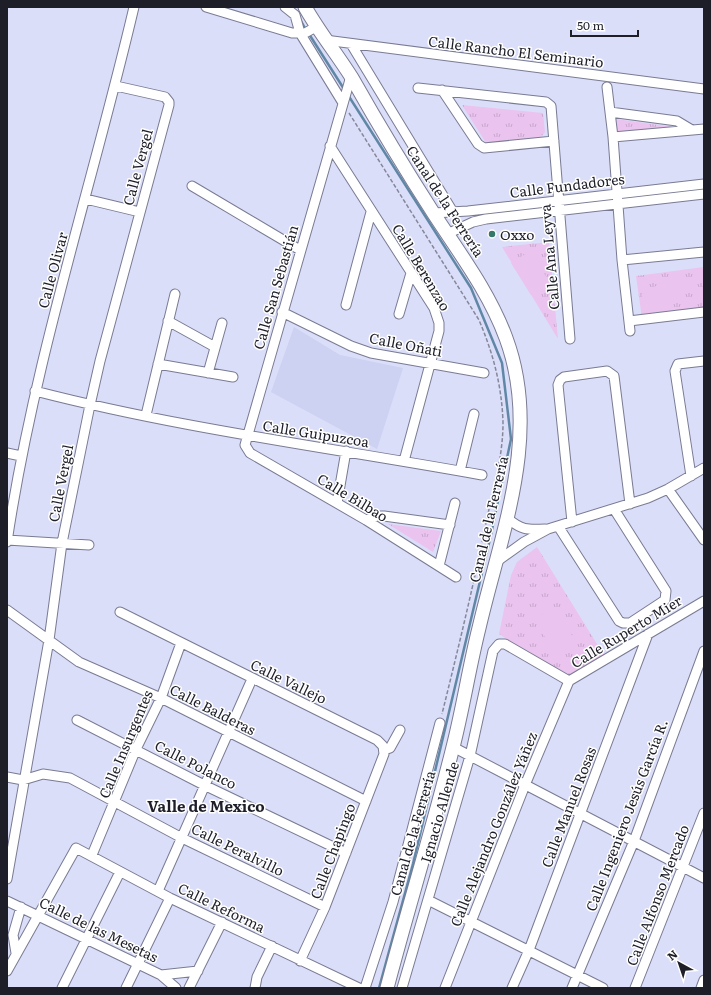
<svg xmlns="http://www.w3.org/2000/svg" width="711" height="995" viewBox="0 0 711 995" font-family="Literata,serif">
  <defs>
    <pattern id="grass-tufts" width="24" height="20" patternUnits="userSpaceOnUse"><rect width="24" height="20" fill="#eac3ee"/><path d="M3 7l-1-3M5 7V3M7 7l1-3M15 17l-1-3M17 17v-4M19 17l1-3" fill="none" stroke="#c8a7cc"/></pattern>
  </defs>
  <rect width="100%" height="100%" fill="#dbdef9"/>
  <path fill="#cdd1f2" d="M294,327L340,355L403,368L377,449L271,392Z"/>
  <path fill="url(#grass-tufts)" d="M462,105L543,113L545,132L537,142L488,146Z
    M616,119L673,127L618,137Z
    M549,242L558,339L502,247Z
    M704,267V311L642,318L636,276Z
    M388,524L441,531L433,552Z
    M537,547L605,657L570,679L499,634L511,575L517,562Z"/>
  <path fill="#eac3ee" d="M530,251L550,283L531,295L511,263Z
    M675,274L688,292L654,313L641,295Z
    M553,607L575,640L555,653L534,619Z"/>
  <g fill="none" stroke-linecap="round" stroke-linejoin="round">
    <path stroke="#6088a6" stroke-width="2.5" d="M301,21L306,30
      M309,34L344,89
      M348,95L471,288L502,363L511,439L490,539L413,864L379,988"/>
    <defs>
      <path id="street" d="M206,7L292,33H305L316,27
        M285,7L295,15L300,33L343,103
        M325,40L704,89
        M351,44L453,212
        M351,76L245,445L250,453L366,520L456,577
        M607,87L613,137L622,260L630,331
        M418,88L546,102L551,106L570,339
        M442,90L478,144L484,148L554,141
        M610,112L677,121L692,130
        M613,137L704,129
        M330,146L434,308L439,323V331L404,461
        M192,186L300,250
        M86,199L140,212
        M434,213L468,211L704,184
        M447,234L473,222L486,219L704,194
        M622,260L704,252
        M346,305L371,212
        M282,312L351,346L371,353L484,373
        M399,314L411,273
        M168,321L215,347
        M629,321L704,312
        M158,364L233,377
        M208,373L222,323
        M35,391C182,429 333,448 482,475
        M146,415L175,294
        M7,453L21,456
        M460,471L474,414
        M691,476L675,371L678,364L704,361
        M668,489L704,540
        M337,503L346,451
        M507,518C521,530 527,530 545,529
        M366,520L377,516H384L450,525
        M572,522L558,385L560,380L564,377L607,371L614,376L630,504
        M558,526L619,621L623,623H630L665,600L666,591L614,509
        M7,540L89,545
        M7,542C34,360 92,186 134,7
        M496,562L524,542L548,529L648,498L668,489L704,468
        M439,566L455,503
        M7,610L79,662L161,698L366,801
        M120,612L377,740L383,746L384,754L325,907L300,961
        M77,720L206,786L346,853
        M453,747L704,878
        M384,750L390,748L400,730
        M7,777L23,780L43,774L70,778L182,838L325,907
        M92,855L136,749L161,698L181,643
        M7,879L49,640L62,543L90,405L100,361L169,105V102L165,97L116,86
        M158,891L252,679
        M428,900L603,988
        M7,901L161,975L176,988
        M16,953L13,935L21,907
        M7,971L76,848L170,898L359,988
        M161,975L198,971
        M62,988L120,872
        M126,988L170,898
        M189,988L222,922
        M255,988L257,977L272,946
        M365,988L393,902L440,723
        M402,988L470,756L493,651L499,644H505L569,681L704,601
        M445,988L525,785L569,681
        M512,988L529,950L648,634
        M572,988L634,841L704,651
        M635,988L704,813
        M701,988L704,980"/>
      <path id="secondary" d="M305,7C319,32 337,54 352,78C378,124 405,169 434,214C460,254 489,292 506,338C542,435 501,533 479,628C469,668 463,708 453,747C433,828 408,908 387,988"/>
    </defs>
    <use href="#street" stroke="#797b93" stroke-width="11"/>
    <use href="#secondary" stroke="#797b93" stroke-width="15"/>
    <path stroke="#85879a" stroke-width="1.5" stroke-dasharray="4 2" stroke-linecap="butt" d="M349,113L479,320C493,353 502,386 503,423C503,455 494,487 487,518C474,584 458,649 442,714"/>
    <use href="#street" stroke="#fff" stroke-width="9"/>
    <use href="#secondary" stroke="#fff" stroke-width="13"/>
  </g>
  <circle fill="#357768" stroke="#fff" stroke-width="1.5" cx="492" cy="234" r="4"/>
  <g text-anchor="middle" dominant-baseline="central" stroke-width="3" stroke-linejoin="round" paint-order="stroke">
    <g font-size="14" fill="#1d1e28" stroke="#fff">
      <text transform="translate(516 51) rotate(7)">Calle Rancho El Seminario</text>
      <text transform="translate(137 167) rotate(-75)">Calle Vergel</text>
      <text transform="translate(567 185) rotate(-7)">Calle Fundadores</text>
      <text transform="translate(446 201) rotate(57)">Canal de la Ferrería</text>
      <text transform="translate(549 257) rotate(-95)">Calle Ana Leyva</text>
      <text transform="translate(422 267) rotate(59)">Calle Berenzao</text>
      <text transform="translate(52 270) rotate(-75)">Calle Olivar</text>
      <text transform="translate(275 287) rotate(-74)">Calle San Sebastián</text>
      <text transform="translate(406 344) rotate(11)">Calle Oñati</text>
      <text transform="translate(316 433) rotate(9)">Calle Guipuzcoa</text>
      <text transform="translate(60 483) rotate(-79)">Calle Vergel</text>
      <text transform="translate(353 497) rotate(31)">Calle Bilbao</text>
      <text transform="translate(488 519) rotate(-77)">Canal de la Ferrería</text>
      <text transform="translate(626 631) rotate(-31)">Calle Ruperto Mier</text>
      <text transform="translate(289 681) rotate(26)">Calle Vallejo</text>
      <text transform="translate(213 709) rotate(27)">Calle Balderas</text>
      <text transform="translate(125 744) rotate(-67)">Calle Insurgentes</text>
      <text transform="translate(196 764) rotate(27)">Calle Polanco</text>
      <text transform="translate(568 807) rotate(-69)">Calle Manuel Rosas</text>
      <text transform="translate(439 812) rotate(-74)">Ignacio Allende</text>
      <text transform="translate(626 815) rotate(-69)">Calle Ingeniero Jesús García R.</text>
      <text transform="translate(493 829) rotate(-68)">Calle Alejandro González Yáñez</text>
      <text transform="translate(412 833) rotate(-74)">Canal de la Ferrería</text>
      <text transform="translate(238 849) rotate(26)">Calle Peralvillo</text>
      <text transform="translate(332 851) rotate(-69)">Calle Chapingo</text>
      <text transform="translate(657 895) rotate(-69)">Calle Alfonso Mercado</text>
      <text transform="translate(222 907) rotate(26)">Calle Reforma</text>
      <text transform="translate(99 929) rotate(26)">Calle de las Mesetas</text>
    </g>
    <g font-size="14" fill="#1d1e28" stroke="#fff" text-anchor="start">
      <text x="500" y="234">Oxxo</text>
    </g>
    <g font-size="15" font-weight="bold" fill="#1d1e28" stroke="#fff">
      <text x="206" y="805">Valle de Mexico</text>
    </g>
  </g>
  <rect width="711" height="995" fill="none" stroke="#1d1e28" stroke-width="16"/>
  <g transform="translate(679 963) rotate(320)" stroke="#ffffff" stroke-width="3" paint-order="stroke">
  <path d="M0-3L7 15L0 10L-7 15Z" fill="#1d1e28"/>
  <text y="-6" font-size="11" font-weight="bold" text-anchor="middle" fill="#1d1e28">N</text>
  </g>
  <path d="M571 30v6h67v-6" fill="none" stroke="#1d1e28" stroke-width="2"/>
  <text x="577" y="30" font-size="12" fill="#1d1e28" stroke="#ffffff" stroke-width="3" paint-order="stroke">50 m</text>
</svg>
